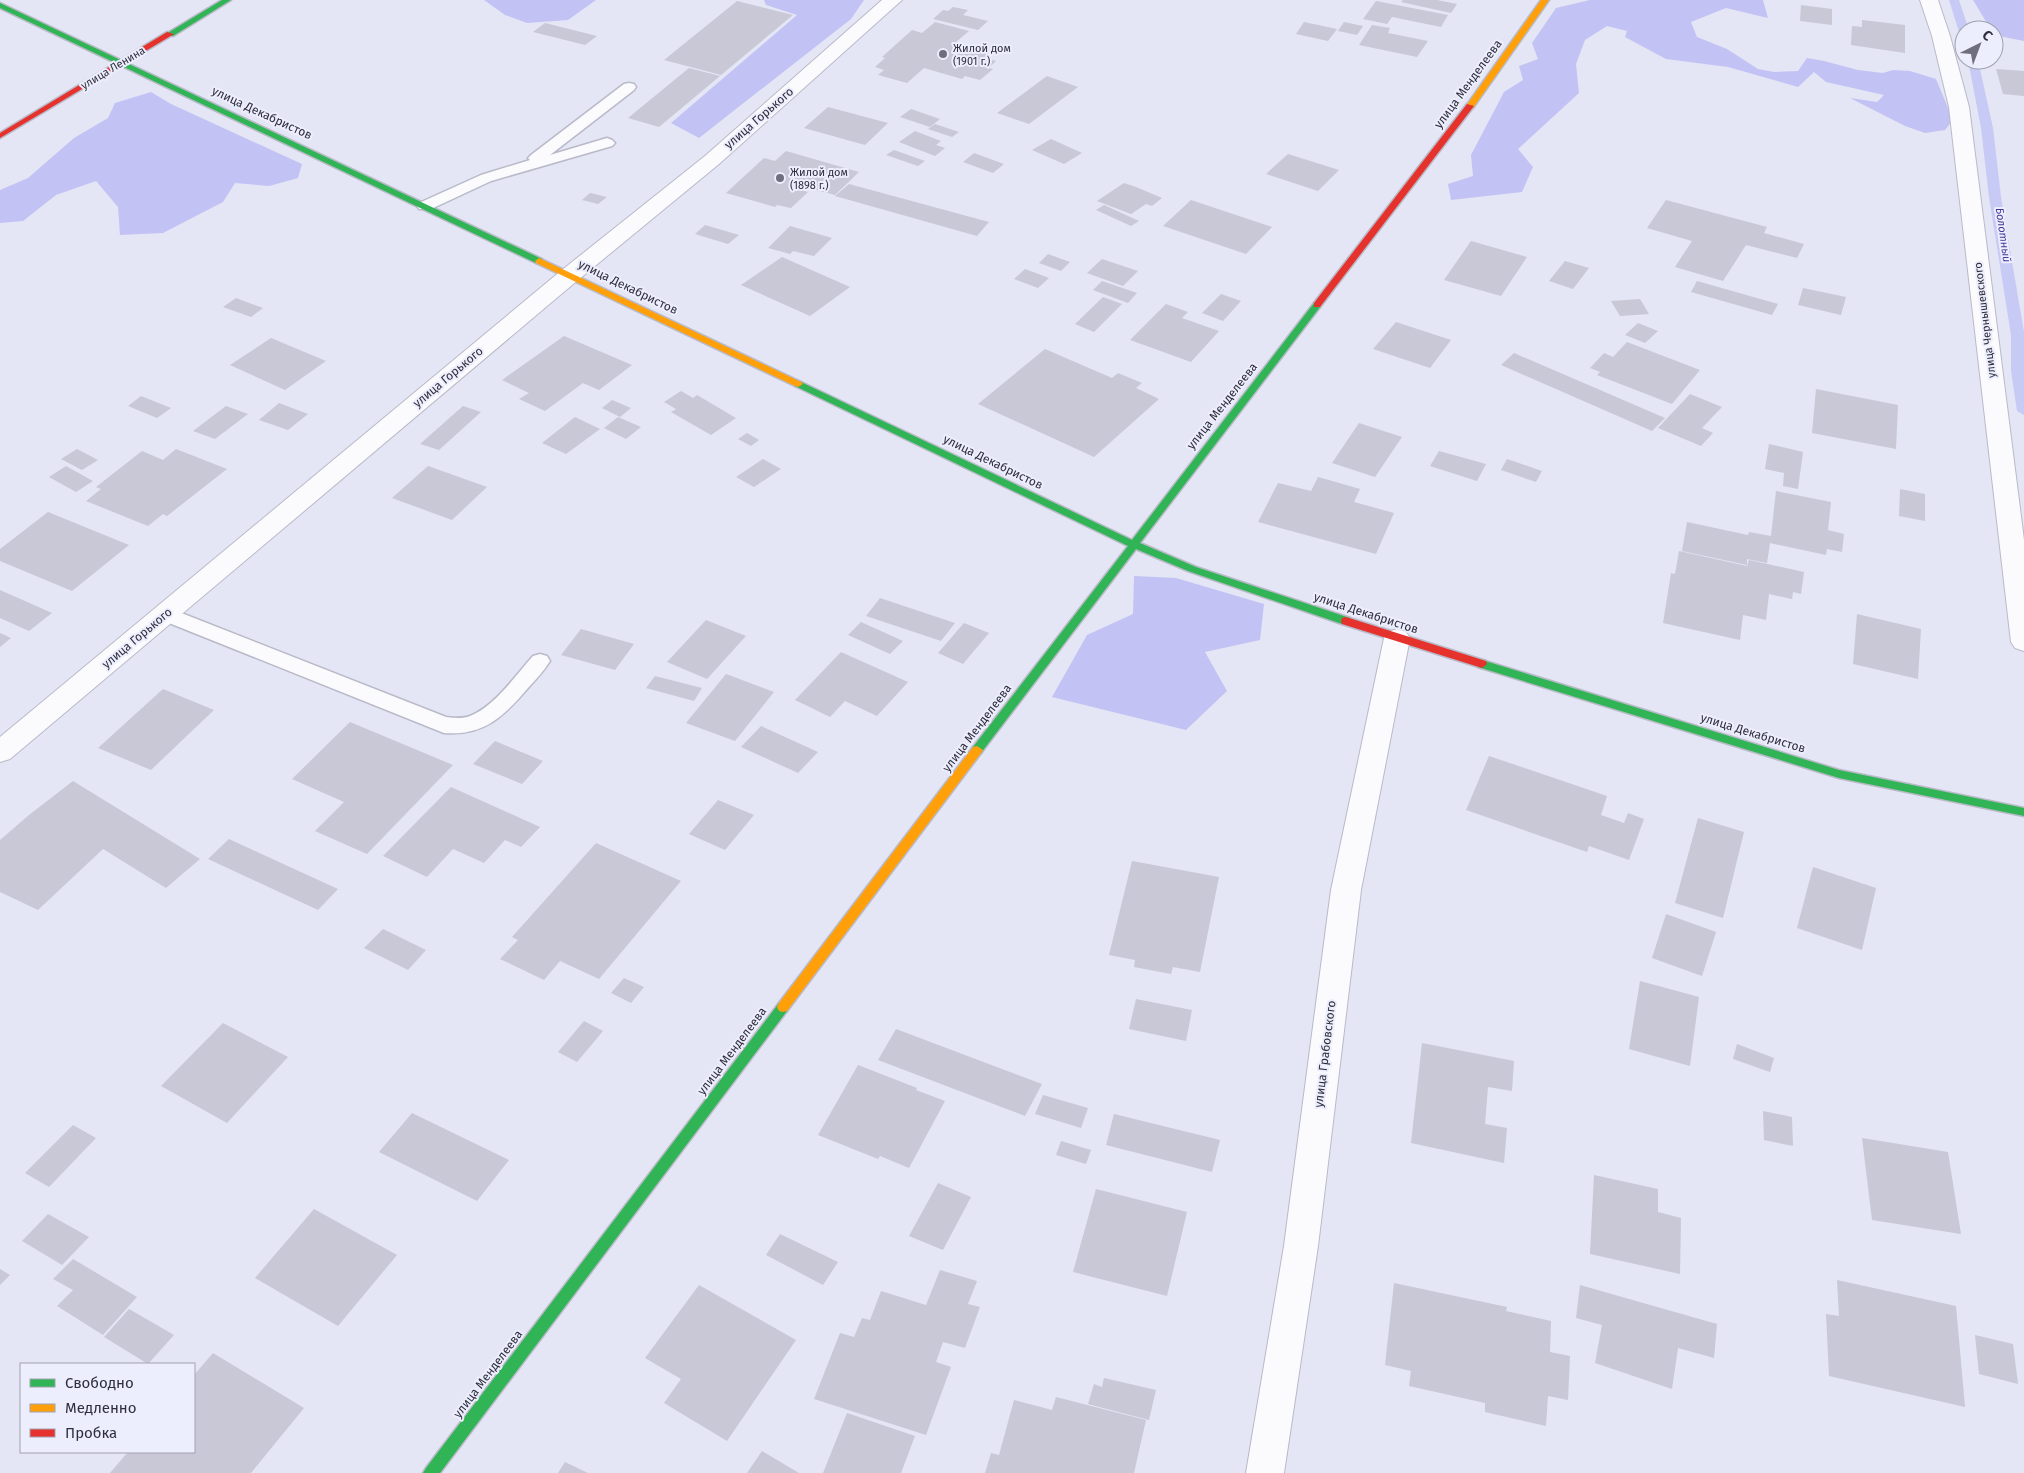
<svg xmlns="http://www.w3.org/2000/svg" width="2024" height="1473" viewBox="0 0 2024 1473" font-family="'Fira Sans',sans-serif">
  <rect width="100%" height="100%" fill="#e4e5f5"/>
  <path fill="#c2c3f4" d="M484,0H596L568,20L527,23L505,15Z
    M764,0H864L851,19L699,138L671,123L797,15L766,5Z
    M1590,0H1763L1768,18L1726,8L1691,22L1697,37L1727,49L1758,69L1774,72L1798,71L1807,58L1824,61L1858,70L1883,73L1893,70L1910,71L1936,79L1953,120L1945,130L1925,133L1905,126L1850,98L1877,102L1884,95L1826,82L1814,72L1798,87L1728,67L1666,59L1625,37L1627,31L1607,26L1585,40L1576,64L1579,93L1518,149L1533,167L1522,192L1451,200L1448,184L1473,176L1471,155L1504,92L1523,80L1519,66L1538,59L1532,43L1556,8Z
    M1973,0H2024V41L1994,35V30H1991Z
    M151,92L171,104L302,164L298,178L269,186L235,183L223,202L163,233L120,235L118,207L96,181L56,195L23,221L0,223V190L28,178L74,138L108,118L115,103Z
    M1134,576L1176,578L1264,604L1260,640L1205,652L1227,691L1186,730L1052,697L1087,635L1133,614Z"/>
  <g fill="none" stroke-linecap="round" stroke-linejoin="round">
    <path fill="#c7caf4" fill-rule="evenodd" d="M1949,0H1959L1969,30H1964V35L1959,32Z
      M1968,60H1978L1993,128L2001,197L2024,332V415L2017,411L2011,371V335L1989,197L1981,128Z"/>
  </g>
  <path fill="#c8c8d6" d="M1403,0H1437L1457,4L1451,13L1401,2Z
    M737,1L793,15L721,75L664,60Z
    M1376,1L1448,15L1441,27L1392,17L1387,24L1363,19Z
    M1801,5L1832,9V25L1800,21Z
    M953,7L968,10L963,15L988,21L978,30L933,19L943,10L948,11Z
    M1862,20L1905,25V53L1851,45L1852,26L1862,27Z
    M935,22L969,31L956,42L992,51L985,58L996,61L989,68L993,69L980,80L965,76L962,79L924,68L907,83L878,75L884,70L875,67L885,58L882,57L912,30L922,33Z
    M1304,22L1337,29L1328,41L1296,34Z
    M1344,22L1363,26L1357,35L1338,31Z
    M545,23L597,36L585,45L533,32Z
    M1372,25L1390,28L1388,33L1428,41L1417,57L1359,45Z
    M689,68L720,76L659,127L628,118Z
    M1996,69L2024,71V96L2003,94Z
    M1047,76L1078,87L1029,124L997,113Z
    M828,107L888,123L865,145L804,128Z
    M911,109L940,119L930,127L900,117Z
    M935,124L959,132L952,137L928,129Z
    M915,131L941,141L936,145L945,148L935,156L899,142Z
    M1051,139L1082,153L1064,164L1032,150Z
    M894,150L925,161L918,166L886,155Z
    M786,151L859,172L835,195L798,185L795,188L808,192L791,208L777,205L775,207L726,193L764,158L775,161Z
    M974,153L1004,164L993,173L963,162Z
    M1288,154L1339,170L1318,191L1266,174Z
    M1124,183L1136,187L1162,198L1152,206L1146,204L1131,214L1097,201Z
    M849,184L989,222L977,236L835,196Z
    M590,193L607,197L598,204L582,200Z
    M1191,200L1272,227L1246,254L1163,226Z
    M1666,200L1767,227L1764,233L1804,244L1797,258L1746,245L1723,281L1675,267L1692,241L1647,228Z
    M1104,205L1139,221L1131,226L1096,210Z
    M705,225L739,235L728,244L695,234Z
    M790,226L832,238L814,256L793,251L790,254L768,248Z
    M1471,241L1527,257L1501,296L1444,280Z
    M1048,254L1070,262L1061,271L1039,263Z
    M782,257L850,287L810,316L741,285Z
    M1102,259L1138,271L1123,286L1087,273Z
    M1565,261L1589,268L1573,289L1549,281Z
    M1025,269L1049,278L1038,288L1014,279Z
    M1102,281L1137,293L1128,303L1093,290Z
    M1697,281L1778,304L1772,315L1691,292Z
    M1803,288L1846,297L1841,315L1798,305Z
    M1221,294L1241,301L1223,321L1202,313Z
    M1103,297L1122,304L1094,332L1075,324Z
    M236,298L263,308L251,317L223,307Z
    M1640,299L1649,314L1620,316L1611,301Z
    M1166,304L1188,312L1182,318L1219,331L1191,362L1130,340Z
    M1396,322L1451,340L1430,368L1373,349Z
    M1638,323L1658,331L1645,343L1625,335Z
    M564,336L632,365L599,390L583,383L545,411L519,399L529,393L502,380Z
    M271,338L326,361L285,390L230,365Z
    M1627,342L1700,370L1672,404L1597,375L1600,372L1590,368L1604,353L1613,357Z
    M1045,349L1112,378L1118,373L1142,383L1136,388L1159,399L1094,457L978,404Z
    M1514,353L1665,418L1652,431L1501,365Z
    M1816,389L1898,405L1896,449L1812,433Z
    M681,391L693,398L697,395L736,418L711,435L671,412L676,409L664,402Z
    M1690,394L1722,407L1702,428L1713,433L1701,446L1658,428Z
    M141,396L171,408L157,418L128,406Z
    M612,400L631,408L620,417L602,408Z
    M279,403L308,414L288,430L259,420Z
    M226,406L248,414L215,439L193,431Z
    M463,406L481,412L439,450L420,444Z
    M575,417L600,429L566,454L542,443Z
    M618,417L641,427L626,439L604,428Z
    M1359,423L1402,437L1375,477L1332,463Z
    M747,433L759,440L751,446L738,439Z
    M1769,444L1803,452L1798,489L1783,486L1784,473L1765,469Z
    M77,449L98,460L82,470L61,459Z
    M176,449L227,469L167,516L163,514L148,526L86,501L101,489L96,487L142,451L163,460Z
    M1439,451L1486,464L1477,481L1430,466Z
    M763,459L781,469L754,487L736,477Z
    M1507,459L1542,471L1536,482L1501,470Z
    M66,466L93,481L76,492L49,477Z
    M428,466L487,487L452,520L392,498Z
    M1318,477L1360,489L1354,502L1394,513L1376,554L1258,522L1278,483L1311,491Z
    M1900,489L1925,494V521L1899,516Z
    M1776,491L1831,502L1828,530L1844,534L1842,552L1827,549L1826,555L1770,543L1767,563L1747,559V565L1682,551L1687,522L1748,535L1749,532L1771,536Z
    M48,512L129,545L72,591L0,561V549Z
    M1679,551L1747,566L1749,560L1804,572L1801,594L1793,592L1792,599L1769,594L1766,620L1743,615L1740,640L1663,623L1671,573L1675,574Z
    M0,590L52,613L29,631L0,618Z
    M880,598L955,623L941,641L866,616Z
    M1857,614L1921,629L1918,679L1853,664Z
    M706,620L746,636L707,679L667,662Z
    M861,622L903,641L890,654L848,635Z
    M964,623L989,633L963,664L938,653Z
    M581,629L634,644L615,670L561,655Z
    M0,633L11,638L0,647Z
    M841,652L908,682L877,716L845,701L830,717L795,700Z
    M726,674L774,692L735,741L686,723Z
    M655,676L702,688L694,701L646,688Z
    M163,689L214,710L151,770L98,748Z
    M350,722L453,765L367,854L315,831L344,802L292,779Z
    M761,726L818,752L798,773L741,747Z
    M495,741L543,761L522,784L473,764Z
    M1489,756L1607,796L1601,815L1624,823L1628,813L1644,819L1629,860L1589,846L1587,852L1466,810Z
    M73,781L200,859L166,888L103,849L38,910L0,892V840L29,815Z
    M451,787L540,827L521,847L505,840L484,863L453,849L427,877L383,856Z
    M718,800L754,815L725,850L689,834Z
    M1698,818L1744,832L1723,918L1675,903Z
    M229,839L338,889L318,910L208,859Z
    M596,843L681,881L599,979L560,961L544,980L500,959L518,940L512,937Z
    M1132,861L1219,877L1200,972L1173,967L1171,974L1134,967L1135,960L1109,955Z
    M1813,867L1876,888L1862,950L1797,928Z
    M1666,914L1716,932L1702,976L1652,958Z
    M383,929L426,950L408,970L364,948Z
    M624,978L644,987L631,1003L611,993Z
    M1640,981L1699,997L1690,1066L1629,1049Z
    M1136,999L1192,1010L1186,1041L1129,1029Z
    M584,1021L603,1031L577,1062L558,1052Z
    M223,1023L288,1057L227,1123L161,1086Z
    M896,1029L1042,1084L1025,1116L878,1060Z
    M1422,1043L1514,1061L1512,1091L1488,1087L1485,1124L1507,1128L1504,1163L1411,1143Z
    M1737,1044L1774,1058L1770,1072L1733,1059Z
    M858,1065L917,1088L916,1090L945,1101L909,1168L880,1156L878,1159L818,1135Z
    M1043,1095L1088,1108L1081,1128L1035,1114Z
    M1763,1111L1792,1117L1793,1146L1764,1140Z
    M412,1113L509,1160L477,1201L379,1152Z
    M1114,1114L1220,1140L1212,1172L1106,1145Z
    M73,1125L96,1138L49,1187L25,1173Z
    M1862,1138L1948,1152L1961,1234L1872,1220Z
    M1061,1141L1091,1150L1086,1164L1056,1155Z
    M1594,1175L1658,1189V1212L1681,1218L1680,1274L1590,1254Z
    M938,1183L971,1197L943,1250L909,1236Z
    M1096,1189L1187,1212L1167,1296L1073,1272Z
    M314,1209L397,1255L338,1326L255,1278Z
    M48,1214L89,1237L62,1265L22,1241Z
    M780,1234L838,1262L823,1285L766,1255Z
    M73,1259L137,1297L103,1335L57,1306L73,1290L53,1279Z
    M0,1269L10,1275L0,1285Z
    M940,1270L977,1281L968,1304L980,1307L965,1348L943,1342L936,1362L951,1367L926,1435L814,1399L840,1333L854,1337L862,1318L870,1320L881,1291L926,1305Z
    M1837,1280L1956,1306L1965,1407L1829,1376L1826,1314L1839,1316Z
    M1394,1283L1507,1307L1506,1311L1551,1321L1550,1352L1570,1356L1568,1400L1548,1396L1546,1426L1485,1412V1403L1409,1386L1411,1371L1385,1365Z
    M699,1285L796,1340L727,1441L664,1403L681,1379L645,1358Z
    M1580,1285L1717,1324L1714,1358L1678,1348L1672,1389L1595,1363L1602,1325L1576,1318Z
    M129,1309L174,1335L148,1364L104,1337Z
    M1975,1335L2013,1344L2018,1384L1979,1374Z
    M213,1353L304,1408L251,1473H110L128,1452H194V1375Z
    M1104,1378L1156,1390L1149,1420L1088,1404L1094,1384L1102,1387Z
    M1056,1397L1146,1420L1134,1473H985L991,1453L999,1455L1014,1400L1052,1410Z
    M847,1413L915,1436L901,1473H823Z
    M762,1451L799,1473H747Z
    M565,1462L588,1473H558Z"/>
  <g fill="none" stroke-linecap="round" stroke-linejoin="round">
    <defs>
      <path id="lane" d="M629,83L634,84L636,87L634,90L550,155L607,138L612,140L615,143L612,146L491,181L431,209H419L417,206L419,203L481,175L530,160L528,158L531,155L624,84Z
        M166,607L446,717C454,718 463,719 470,716C495,706 515,676 533,656L540,654L547,656L550,661C544,671 536,679 528,688C504,716 484,736 444,733L159,619L156,614L159,609Z"/>
      <path id="street" d="M882,0H902L719,164L578,280L10,759L0,762V737L562,270L705,156Z
        M1920,0H1938L1950,36L1969,107L2024,540V651L2015,648L2011,642L1949,107L1932,36Z
        M1397,629L1406,632L1410,638L1361,890L1318,1246L1284,1473H1246L1284,1246L1331,890L1384,638L1388,632Z"/>
      <path id="fast" d="M222,0H231L173,36L166,34Z
        M0,3L542,259L543,261L542,263H536L0,8Z
        M1317,302L1321,305L1320,307L1140,543L1196,567L1350,618L1351,621L1350,624H1342L1188,571L1136,549L981,753H973L971,750L973,747L1128,546L795,386V382H801L1132,540L1314,303Z
        M1482,660L1839,770L2024,808V816L1839,778L1478,667L1477,664Z
        M783,1002L787,1003L789,1007L787,1011L440,1473H423L426,1468L779,1003Z"/>
      <path id="slow" d="M1541,0H1549L1473,108H1467L1466,106Z
        M539,258L801,382L803,384L798,387L795,386L536,263L535,261Z
        M977,746L983,750L981,753L787,1011L783,1012L779,1011L777,1007L779,1003L973,747Z"/>
      <path id="jam" d="M167,32L174,34L0,138V133Z
        M1467,104L1474,106L1320,307H1314V303Z
        M1346,617L1486,661L1487,664L1482,668L1342,624L1341,621L1342,618Z"/>
    </defs>
    <use href="#lane" stroke="#b9bac8" stroke-width="3"/>
    <use href="#street" stroke="#b9bac8" stroke-width="2"/>
    <use href="#fast" stroke="#b9bac8" stroke-width="3"/>
    <use href="#slow" stroke="#b9bac8" stroke-width="3"/>
    <use href="#jam" stroke="#b9bac8" stroke-width="3"/>
    <use href="#lane" fill="#fbfbfe" fill-rule="evenodd"/>
    <use href="#street" fill="#fbfbfe" fill-rule="evenodd"/>
    <use href="#fast" fill="#30b455" fill-rule="evenodd"/>
    <use href="#slow" fill="#ff9f0a" fill-rule="evenodd"/>
    <use href="#jam" fill="#e5322d" fill-rule="evenodd"/>
  </g>
  <g fill="#6e6e7d" stroke="#edeefd" stroke-width="2">
    <circle cx="943" cy="54" r="5"/>
    <circle cx="780" cy="178" r="5"/>
  </g>
  <g text-anchor="middle" dominant-baseline="central" stroke-width="4" stroke-linejoin="round" paint-order="stroke">
    <g font-size="11" fill="#2e2e3c" stroke="#edeefd" text-anchor="start">
      <text x="953" y="48">Жилой дом<tspan x="953" dy="13">(1901 г.)</tspan></text>
      <text x="790" y="172">Жилой дом<tspan x="790" dy="13">(1898 г.)</tspan></text>
    </g>
    <g font-size="11" fill="#2e2e3c" stroke="#edeefd">
      <text transform="translate(113 68) rotate(-31)">улица Ленина</text>
      <text transform="translate(1985 320) rotate(-97)">улица Чернышевского</text>
    </g>
    <g font-size="11" font-style="italic" fill="#423699" stroke="#edeefd">
      <text transform="translate(2003 235) rotate(82)">Болотный</text>
    </g>
    <g font-size="12" fill="#2e2e3c" stroke="#edeefd">
      <text transform="translate(1468 84) rotate(-54)">улица Менделеева</text>
      <text transform="translate(262 113) rotate(25)">улица Декабристов</text>
      <text transform="translate(759 118) rotate(-41)">улица Горького</text>
      <text transform="translate(628 287) rotate(26)">улица Декабристов</text>
      <text transform="translate(448 377) rotate(-40)">улица Горького</text>
      <text transform="translate(1222 406) rotate(-52)">улица Менделеева</text>
      <text transform="translate(993 462) rotate(26)">улица Декабристов</text>
      <text transform="translate(1366 613) rotate(18)">улица Декабристов</text>
      <text transform="translate(137 638) rotate(-40)">улица Горького</text>
      <text transform="translate(977 728) rotate(-53)">улица Менделеева</text>
      <text transform="translate(1753 733) rotate(17)">улица Декабристов</text>
      <text transform="translate(732 1051) rotate(-53)">улица Менделеева</text>
      <text transform="translate(1325 1054) rotate(-83)">улица Грабовского</text>
      <text transform="translate(488 1374) rotate(-53)">улица Менделеева</text>
    </g>
  </g>
  <rect x="20" y="1363" width="175" height="90" fill="#edeefd" stroke="#a1a1b0"/>
  <rect x="30" y="1379" width="25" height="8" fill="#30b455" stroke="#a1a1b0"/>
  <text x="65" y="1388" font-size="15" fill="#2e2e3c">Свободно</text>
  <rect x="30" y="1404" width="25" height="8" fill="#ff9f0a" stroke="#a1a1b0"/>
  <text x="65" y="1413" font-size="15" fill="#2e2e3c">Медленно</text>
  <rect x="30" y="1429" width="25" height="8" fill="#e5322d" stroke="#a1a1b0"/>
  <text x="65" y="1438" font-size="15" fill="#2e2e3c">Пробка</text>
  <g transform="translate(1979 45) rotate(42)"><circle r="24" fill="#edeefd" stroke="#a1a1b0"/>
  <path d="M0-4L9 19L0 12L-9 19Z" fill="#6e6e7d"/>
  <text y="-8" font-size="14" font-weight="bold" text-anchor="middle" fill="#2e2e3c">С</text>
  </g>
</svg>
